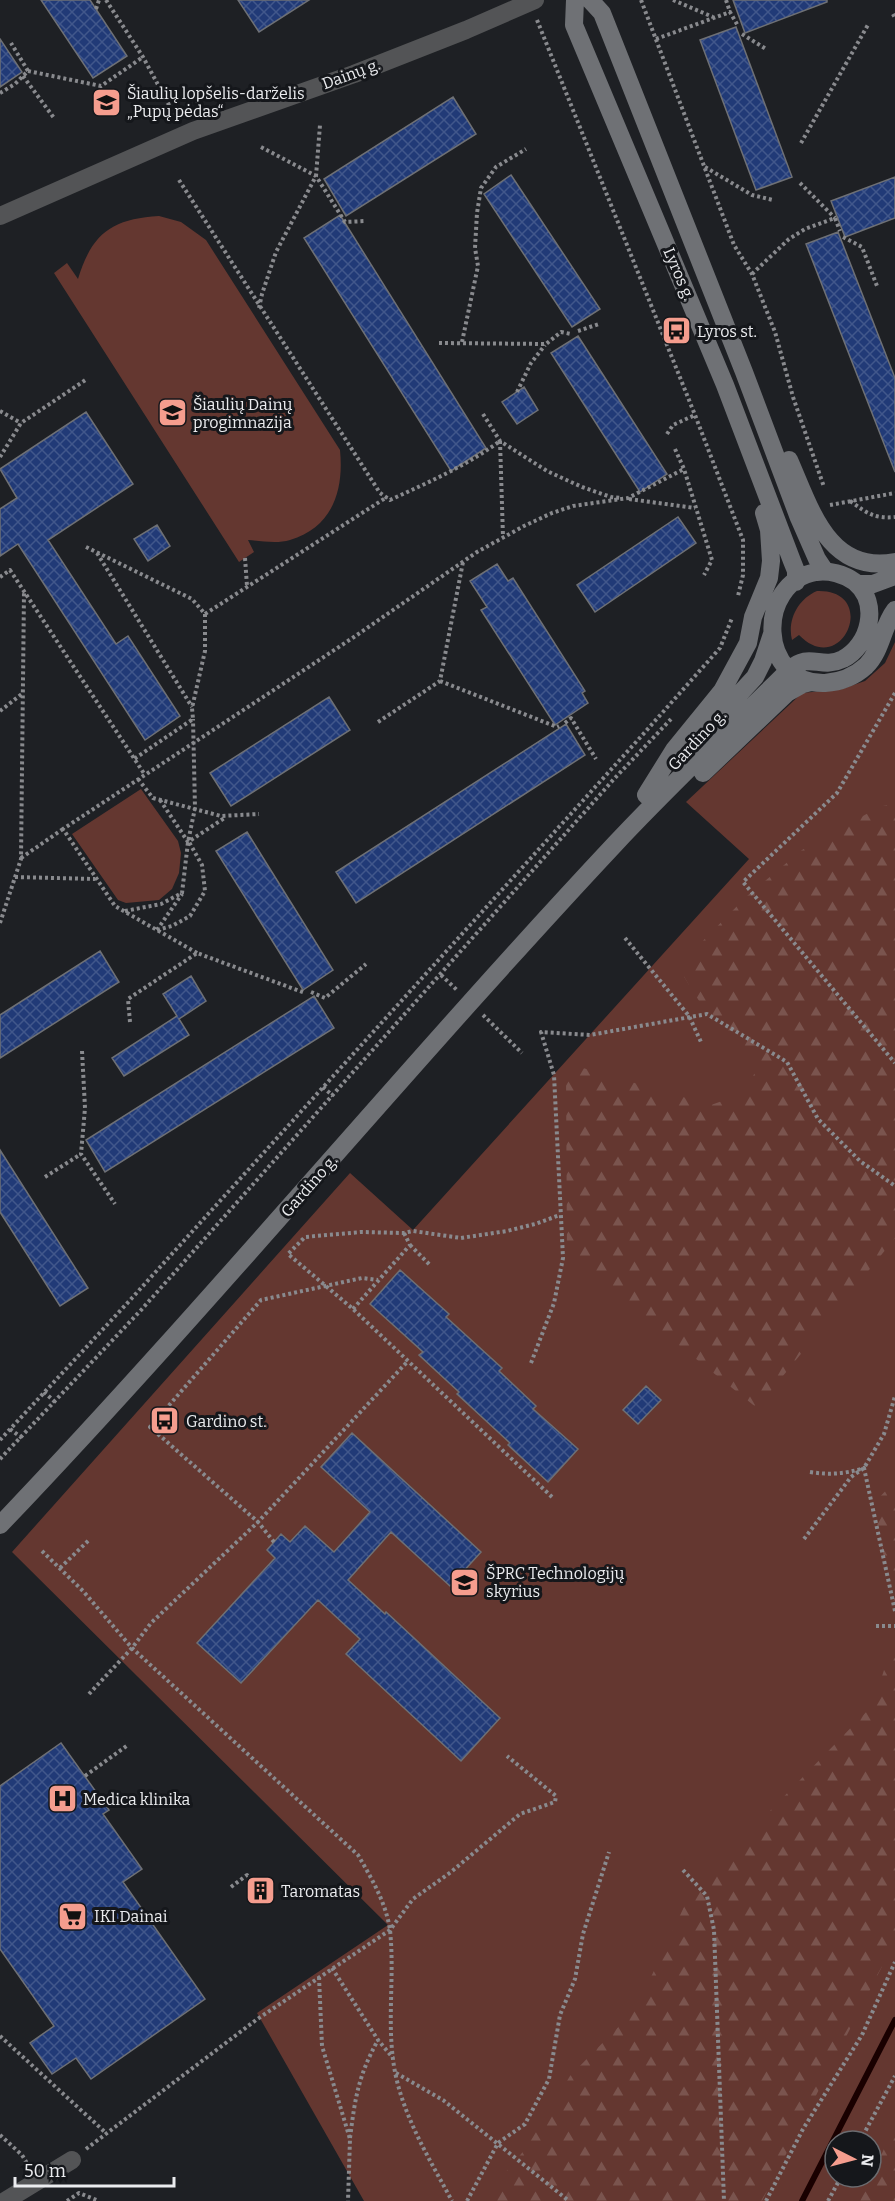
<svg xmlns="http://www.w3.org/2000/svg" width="895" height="2201" viewBox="0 0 895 2201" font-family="Bitter,serif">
  <defs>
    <pattern id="forest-firs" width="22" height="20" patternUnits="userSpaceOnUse" patternTransform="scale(1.5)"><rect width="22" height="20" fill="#643730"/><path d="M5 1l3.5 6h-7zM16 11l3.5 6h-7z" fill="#7a544e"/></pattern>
    <pattern id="building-cross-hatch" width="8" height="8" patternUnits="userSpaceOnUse" patternTransform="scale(1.5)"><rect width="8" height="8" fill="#213a77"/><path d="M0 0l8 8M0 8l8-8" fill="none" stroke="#41578b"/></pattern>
  </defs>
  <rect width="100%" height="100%" fill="#1e2024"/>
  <path fill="#643730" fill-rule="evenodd" d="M159,216L181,222L206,240L340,450C344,490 333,527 290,540C277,544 261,541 248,540L254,552L239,562L54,273L67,263L78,279C92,233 112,219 159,216Z
    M817,591C880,589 843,680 799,635L792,640C787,620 798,599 817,591Z
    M895,642V2201H364L257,2013L388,1925L12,1552L350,1173L413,1230L749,859L686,802L802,693L842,689L865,681L885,663ZM835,2141H871V2177H835Z
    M141,789L178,841L181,853L179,873L172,889L159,900L126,903L118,900L72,834Z"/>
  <path fill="url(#forest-firs)" d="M895,803V1238L757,1408L567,1255L566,1073L583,1068L711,1105L739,1095L763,1062L714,1025L683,975L692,952L747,896L802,850L879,807Z
    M895,1481V1611L873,1504Z
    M895,1635V1941L762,2201H481L527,2147L570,2076L636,2009L691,1892L873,1705Z
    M895,2125V2201H860Z"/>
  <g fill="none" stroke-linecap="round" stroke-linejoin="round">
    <path stroke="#190000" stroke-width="6" d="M802,2201L895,2020"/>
  </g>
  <path fill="url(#building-cross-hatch)" stroke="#6e7075" stroke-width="1.5" d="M41,0H90L127,56L93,78Z
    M238,0H309L259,32Z
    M733,0H827V2L745,33Z
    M736,27L792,177L756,190L700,40Z
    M0,39L22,72L0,87Z
    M453,97L476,134L346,216L324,179Z
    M511,175L600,309L572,327L484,194Z
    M895,177V218L845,237L831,201Z
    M340,215L486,448L451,471L304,238Z
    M838,232L895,378V472L806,244Z
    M578,336L667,474L640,492L551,353Z
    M524,387L538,410L517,424L502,402Z
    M86,412L133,484L48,540L116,644L128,636L180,716L145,740L18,544L0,556V509L17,498L0,469Z
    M678,517L696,543L595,612L577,585Z
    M157,525L170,546L148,561L134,539Z
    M497,564L508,581L513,578L585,691L582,693L588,703L555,725L481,610L487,607L470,581Z
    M329,697L350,730L231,806L210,773Z
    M566,724L585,755L356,903L336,872Z
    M247,832L333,970L303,990L216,851Z
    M100,951L119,982L0,1058V1015Z
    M191,976L206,1001L179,1019L189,1035L124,1076L112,1058L177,1016L163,994Z
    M314,996L334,1028L105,1172L86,1140Z
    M0,1150L88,1288L60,1306L0,1212Z
    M400,1270L449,1314L446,1317L502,1368L499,1371L536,1406L533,1409L578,1449L548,1482L508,1445L510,1443L457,1394L459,1392L419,1355L423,1352L370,1304Z
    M646,1386L661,1400L638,1424L623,1410Z
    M352,1433L481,1552L450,1586L391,1532L348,1580L385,1614L386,1612L500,1718L461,1761L346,1654L360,1639L318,1600L241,1683L197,1643L275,1558L267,1550L281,1534L290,1542L305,1526L334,1552L370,1512L321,1467Z
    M61,1743L109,1810L103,1814L142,1869L123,1882L205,1999L91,2079L76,2058L52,2074L30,2043L54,2026L0,1949V1786Z"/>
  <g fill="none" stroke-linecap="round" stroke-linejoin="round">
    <path stroke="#898a8e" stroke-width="4" stroke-dasharray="3 3" stroke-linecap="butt" d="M106,0L143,57L176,118
      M641,0L734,245L752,274L775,332L793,397L824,487
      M673,0L713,17
      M726,0L730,12
      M96,9L99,0
      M893,14L895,18
      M537,20L695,415L743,540V575L738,596
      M742,34L766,49
      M656,39L730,12L738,26
      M28,71L101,86L143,57
      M23,76L54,118
      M0,93L15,84L28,71L11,43
      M801,143L869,23
      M261,147L316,176L345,222L366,221
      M705,167L752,195L773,200
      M179,180L380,493L390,500C429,482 466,466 500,441
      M800,183L835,218
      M843,237L862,247L877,286
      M752,274L789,239L805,229L835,218L840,231
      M259,308L262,294L276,252L316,176L320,125
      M578,331L599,324
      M462,342L478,266L475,248L477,213L481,188L496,167L526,149
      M439,343L546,344L561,332L571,334
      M517,392L531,363L545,345
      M0,411L21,423
      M483,414L500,441L547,471L582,487L611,497L621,498
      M667,434L673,425L695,415
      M500,441L503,537
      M675,449L684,469L712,560L704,575
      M0,457L21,423L87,379
      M629,499L695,508
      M850,501C867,513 874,519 895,517
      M830,505L895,493
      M86,547L192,599L205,614V651L192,708L193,719L134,759
      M97,553L192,707
      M245,558L247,586
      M0,577L10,570L145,775
      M205,614L387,497
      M440,681L557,727L559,726
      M895,693L837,793L743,882L895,1063
      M0,711L23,693
      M378,722L440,681L463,562
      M565,723L571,718L596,759
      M138,779L153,798L221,816L259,814
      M160,800L188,842L226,817
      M21,858L63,829
      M15,877L95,879
      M125,911L161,904L182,893L188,842L195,808L193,719
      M0,923L21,859L24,592
      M157,930L172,926L190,916L205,891L202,865L189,842
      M157,930L182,894
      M625,938L689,1016L701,1042
      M197,953L115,906L63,829L354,637L477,552L524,526L552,513L573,506L628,498L684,469
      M441,975L458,991
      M311,992L325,998L366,964
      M483,1015L522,1053
      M130,1022L128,999L197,953L305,993
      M82,1051L85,1108L81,1154L115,1204
      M323,1087L333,1096
      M45,1177L81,1154
      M410,1245L430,1265
      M353,1309L410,1245L404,1233
      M531,1363L554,1303L563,1258L554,1075L541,1032L590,1035L707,1014L787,1062L818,1119L860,1161L895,1186
      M44,1392L55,1402
      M10,1429L22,1438
      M0,1440L132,1298L646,731L720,648L732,618
      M0,1459L142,1309L614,779L672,718
      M810,1472C829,1475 845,1474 864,1468L895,1611
      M552,1497L353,1309L288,1254L305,1237L361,1232L404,1233L413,1231L461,1238L507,1231L535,1224L560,1215
      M804,1539L851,1477L864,1468L884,1434L895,1396
      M274,1542L258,1522L150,1427L261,1300L362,1278L378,1280
      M42,1551L83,1591L132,1648L358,1855C372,1879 386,1903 390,1930C395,1978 386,2025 395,2072C404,2118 430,2160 452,2201
      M60,1568L89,1540
      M876,1626H895
      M89,1694L132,1648L151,1623L258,1522L407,1362
      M85,1776L128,1745
      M683,1870L707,1896L714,1930L724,2201
      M231,1887L247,1875L253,1882
      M332,1968L378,2040L393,2058
      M319,1977L322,2046L350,2139L348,2201
      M0,2036L106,2133
      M396,2073L443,2100L569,2201
      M0,2135L22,2155L28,2165
      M350,2138C355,2099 358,2076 378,2040
      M860,2141L895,2076
      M86,2149L256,2020L390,1930L413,1899L451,1872L520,1814L555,1802L556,1796L507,1756
      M67,2201L79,2193L99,2201
      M467,2201L498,2143L525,2124L549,2079L560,2015L575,1979L583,1934L609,1852
      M766,2201L803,2129L862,2035L895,1962
      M828,2201L841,2177"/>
    <path stroke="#535456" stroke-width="18" d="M0,216L193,131L354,74L466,30L535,0
      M5,2201L72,2160"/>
    <path stroke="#6f7175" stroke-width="18" d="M575,0L574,25L725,385L792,561L796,571V582
      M590,0L602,13L744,372L799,518L817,559L825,571
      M789,460C810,507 828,575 895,562
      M857,584H873L895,576
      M698,739L755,677L763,661L772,634
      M703,773L787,693L803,684L811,682
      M646,795L674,750L722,691L748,643L753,617L769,578L771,561L769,530L764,513
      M0,1525C211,1304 406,1067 615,844C671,784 731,728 789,670C810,651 820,670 843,659C870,645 880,603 855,582C844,574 829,570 816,572C755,583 758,685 825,683C840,682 855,676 866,666C882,650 882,627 895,610"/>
  </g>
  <defs>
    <symbol id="school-square" viewBox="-11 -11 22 22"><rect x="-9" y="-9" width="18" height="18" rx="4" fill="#f59d8e" stroke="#15171b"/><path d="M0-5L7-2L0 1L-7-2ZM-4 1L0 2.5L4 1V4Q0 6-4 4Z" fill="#111"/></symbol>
    <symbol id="bus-square" viewBox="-11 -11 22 22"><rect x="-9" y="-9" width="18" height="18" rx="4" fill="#f59d8e" stroke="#15171b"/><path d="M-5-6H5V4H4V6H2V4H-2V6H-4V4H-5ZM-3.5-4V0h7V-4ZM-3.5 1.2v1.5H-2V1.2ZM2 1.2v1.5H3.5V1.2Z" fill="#111"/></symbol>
    <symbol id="hospital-square" viewBox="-11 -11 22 22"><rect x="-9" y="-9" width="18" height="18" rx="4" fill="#f59d8e" stroke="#15171b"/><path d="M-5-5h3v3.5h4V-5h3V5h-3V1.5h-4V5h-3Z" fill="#111"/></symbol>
    <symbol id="building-square" viewBox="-11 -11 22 22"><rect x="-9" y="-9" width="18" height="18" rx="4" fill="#f59d8e" stroke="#15171b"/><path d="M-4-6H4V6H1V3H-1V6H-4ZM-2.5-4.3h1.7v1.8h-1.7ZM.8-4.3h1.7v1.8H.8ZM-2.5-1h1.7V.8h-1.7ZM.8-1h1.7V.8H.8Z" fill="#111"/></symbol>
    <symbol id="supermarket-square" viewBox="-11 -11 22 22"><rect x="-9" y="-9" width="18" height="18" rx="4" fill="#f59d8e" stroke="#15171b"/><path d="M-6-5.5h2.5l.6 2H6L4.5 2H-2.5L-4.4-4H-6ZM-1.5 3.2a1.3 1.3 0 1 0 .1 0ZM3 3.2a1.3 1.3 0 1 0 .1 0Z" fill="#111"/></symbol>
  </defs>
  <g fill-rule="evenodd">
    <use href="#school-square" x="90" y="86" width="33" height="33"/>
    <use href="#bus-square" x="660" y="314" width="33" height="33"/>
    <use href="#school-square" x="156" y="396" width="33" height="33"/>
    <use href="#bus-square" x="148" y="1404" width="33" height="33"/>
    <use href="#school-square" x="448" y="1566" width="33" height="33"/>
    <use href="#hospital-square" x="46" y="1782" width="33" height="33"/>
    <use href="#building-square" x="244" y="1874" width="33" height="33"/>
    <use href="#supermarket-square" x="56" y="1900" width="33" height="33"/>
  </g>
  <g text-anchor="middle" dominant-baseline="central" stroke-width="6" stroke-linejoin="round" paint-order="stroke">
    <g font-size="16" fill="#ebecef" stroke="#15171b">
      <text transform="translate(351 74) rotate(-20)">Dainų g.</text>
      <text transform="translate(679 274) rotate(67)">Lyros g.</text>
      <text transform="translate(697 740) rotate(-47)">Gardino g.</text>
      <text transform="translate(309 1186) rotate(-49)">Gardino g.</text>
    </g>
    <g font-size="16" fill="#ebecef" stroke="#15171b" text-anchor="start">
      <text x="127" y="93">Šiaulių lopšelis-darželis<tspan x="127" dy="18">„Pupų pėdas“</tspan></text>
      <text x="697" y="331">Lyros st.</text>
      <text x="193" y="404">Šiaulių Dainų<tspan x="193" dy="18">progimnazija</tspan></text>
      <text x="186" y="1421">Gardino st.</text>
      <text x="486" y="1573">ŠPRC Technologijų<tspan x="486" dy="18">skyrius</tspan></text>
      <text x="83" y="1799">Medica klinika</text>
      <text x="281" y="1891">Taromatas</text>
      <text x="94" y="1916">IKI Dainai</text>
    </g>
  </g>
  <g transform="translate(853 2159) rotate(96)"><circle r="28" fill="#15171b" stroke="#6b6c70" stroke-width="1.5"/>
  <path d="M0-4.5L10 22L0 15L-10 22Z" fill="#f59d8e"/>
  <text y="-9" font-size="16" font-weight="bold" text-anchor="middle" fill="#ebecef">N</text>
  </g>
  <path d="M15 2177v9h159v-9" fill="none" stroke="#ebecef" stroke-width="3"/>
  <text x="24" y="2177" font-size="18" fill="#ebecef" stroke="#15171b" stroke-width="4.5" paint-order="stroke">50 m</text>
</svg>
